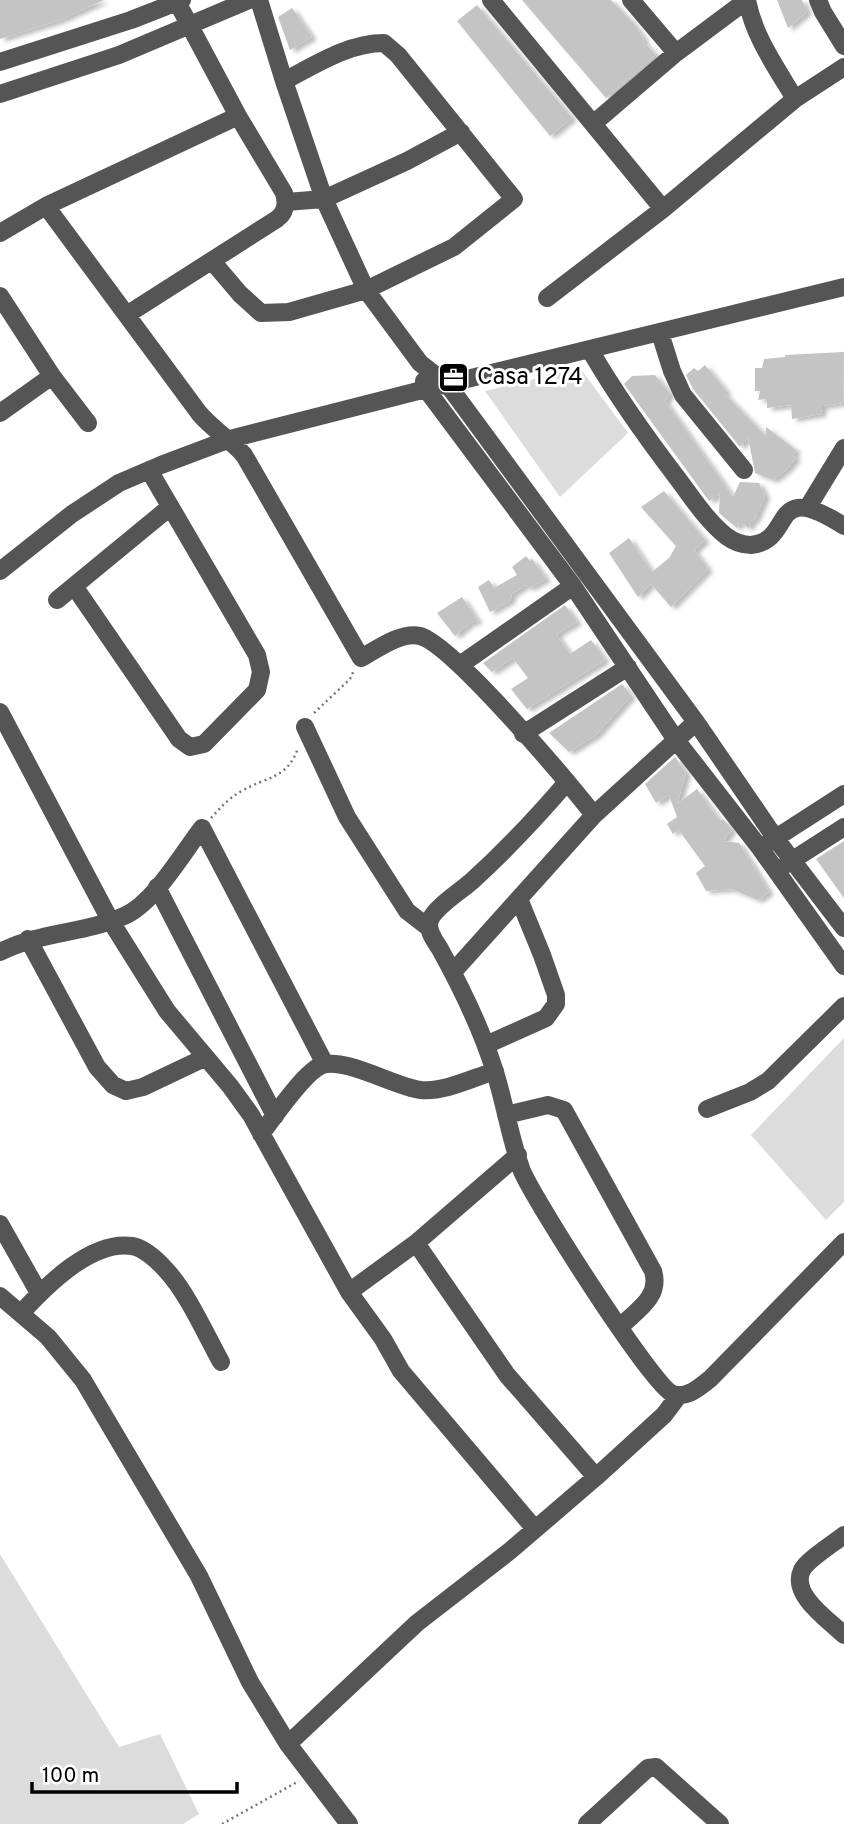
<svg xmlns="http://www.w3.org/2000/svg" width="844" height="1824" viewBox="0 0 844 1824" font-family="Overpass,sans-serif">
  <defs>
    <filter id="shadow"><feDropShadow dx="5" dy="3" stdDeviation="2" flood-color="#0004"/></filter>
  </defs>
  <rect width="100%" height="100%" fill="#fff"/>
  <path fill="#dcdcdc" d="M580,368L628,433L560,497L485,391Z
    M844,1038V1202L826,1220L751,1135Z
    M0,1554L119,1747L160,1734L199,1814L183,1824H0Z"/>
  <path fill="#c4c4c4" filter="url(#shadow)" d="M0,0H104L60,20L0,39Z
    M522,0H611L634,24L644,39L643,41L656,55L606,98Z
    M777,0H802L807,12L788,28Z
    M477,5L572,118L550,136L457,21Z
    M292,8L312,37L290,50L278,17Z
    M844,352L843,403L822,406L821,414L792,419L791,405L767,408V399L758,400L760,391H755V368H762L764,359L785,357V355Z
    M705,365L727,392H723L766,436V427L796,450L793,455L796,458L787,469L773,480L755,473L748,437L740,447L693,389L686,375L694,368L698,371Z
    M655,375L670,394L665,401L733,497L740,482L759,483L765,496L755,519L751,522L749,528L739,522L737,528L719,513L720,493L709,501L624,384L632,376Z
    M664,491L705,540L694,550L708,569L671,607L651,584L638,597L609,553L629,538L652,572L669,558L676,546L641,507Z
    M526,556L530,561L532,559L546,579L529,588L526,585L512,594L510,601L490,612L478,587L489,580L494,588L517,575L512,567Z
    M462,597L478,621L470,623L455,636L437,613Z
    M565,605L577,622L557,634L558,637L570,654L591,640L605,660L527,709L511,689L528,678L513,658L492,672L483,663Z
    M622,684L631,696L596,735L569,752L549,733Z
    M675,757L686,773L677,804L697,789L720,821L723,819L732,830L723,841L739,843L769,892L758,900L731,889L706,891L696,873L705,866L678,829L673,834L667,824L677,817L669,795L656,803L645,784Z
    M844,841V898L816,859Z"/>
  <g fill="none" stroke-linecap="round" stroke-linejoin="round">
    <path stroke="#777" stroke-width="2.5" stroke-dasharray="2 3.5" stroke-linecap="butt" d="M314,713L350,679L354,670
      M211,818C220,808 228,799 240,792C266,776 287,780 298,748
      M222,1824L299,1781"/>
    <path stroke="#555" stroke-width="18" d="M259,0L284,81
      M491,0L663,209
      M631,0L676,53
      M747,0C754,37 776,67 795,99
      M818,0L823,12L844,46
      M0,62L131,20L182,0
      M0,94L119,55L249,0
      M594,123L676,53L747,0
      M286,202L324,199L366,290L420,363L448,385L696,722L776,839L844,928
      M46,206L199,413C212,429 230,439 244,455L361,658C376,650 401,631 420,636C453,645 568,782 594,815
      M0,233L46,206L238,116
      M212,261L240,294L261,313L289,312L366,290L454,247L514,199L398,55L384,43C348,43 315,65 284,81L324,199L407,161L461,132
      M0,296L52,376L0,413
      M547,298L663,209L795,99L844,67
      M128,314L277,219C286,212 287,204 284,193L238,116L176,0
      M660,333L672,371L683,395L744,470
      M590,350C616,395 646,437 678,479C693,499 707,521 726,536C734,542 741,545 751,545C796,541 767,477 844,526
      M52,376L88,423
      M424,381L426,389L573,586L676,740L760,848L844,966
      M808,507L844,448
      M0,571L72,514L119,483L161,465L230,439L426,389L844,287
      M74,586L179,739L190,747L204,744L257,690L261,672L257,655L149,470
      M57,600L170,507
      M460,665L573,586
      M0,712L110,920L167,1011L230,1086L251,1115L349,1292L383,1339L401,1371L535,1529
      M305,727L347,817L407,911L429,928
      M523,734L628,667
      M567,782C538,816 506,850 472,881C461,891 435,907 430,920C426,930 435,941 440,949C461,987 481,1028 494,1069C505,1103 510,1139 522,1171C534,1200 653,1387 673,1394C687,1399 699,1387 710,1379L844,1242
      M768,843L844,794
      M785,865L844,827
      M157,887L275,1116
      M28,939L97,1067L113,1085L126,1091L143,1087L204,1058
      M0,952C42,931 83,934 124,916C154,903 182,854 202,828L325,1064
      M453,972L594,815L696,722
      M486,1045L546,1018L556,1004V995L542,955L519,899
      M707,1109L750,1092L768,1081L844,1006
      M506,1115L548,1105L564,1110L653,1271C661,1297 637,1310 620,1327
      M261,1134C274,1117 304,1072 322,1065C346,1057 395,1087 421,1090C445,1092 472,1078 495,1071
      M0,1224L39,1293
      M416,1243L507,1375L596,1477
      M349,1292L416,1243L518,1155
      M0,1296L48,1337L83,1380L199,1576L250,1682L288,1744L349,1824
      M21,1313C46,1286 91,1240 132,1246C144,1248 158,1261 166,1270C187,1292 206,1335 221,1362
      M844,1535C834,1543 807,1560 802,1570C790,1595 829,1620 844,1635
      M288,1744L417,1623L511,1550L596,1477L664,1415L679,1395
      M587,1824L648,1768L656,1767L720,1824"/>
  </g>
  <defs>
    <symbol id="office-square" viewBox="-11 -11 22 22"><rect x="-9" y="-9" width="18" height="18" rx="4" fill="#000" stroke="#fff"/><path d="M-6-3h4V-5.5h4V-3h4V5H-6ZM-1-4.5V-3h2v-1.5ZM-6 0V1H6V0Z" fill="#fff"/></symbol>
  </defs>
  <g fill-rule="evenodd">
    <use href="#office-square" x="436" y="360" width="35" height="35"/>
  </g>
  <g text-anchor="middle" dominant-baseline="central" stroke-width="6" stroke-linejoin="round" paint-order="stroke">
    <g font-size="24" fill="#000" stroke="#fff" text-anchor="start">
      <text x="477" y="378">Casa 1274</text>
    </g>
  </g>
  <path d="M32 1782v10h205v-10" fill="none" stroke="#000000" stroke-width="3.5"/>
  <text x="42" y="1782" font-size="21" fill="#000000" stroke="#ffffff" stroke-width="5" paint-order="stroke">100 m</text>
</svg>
